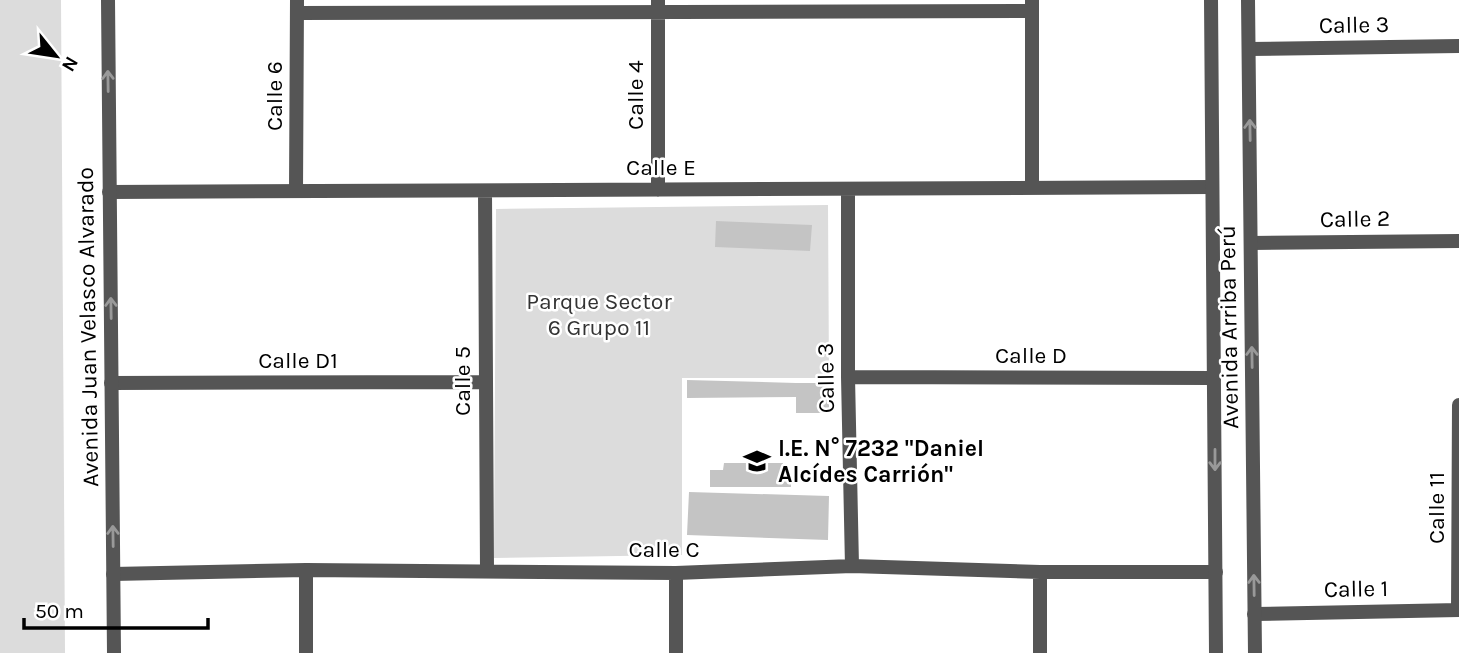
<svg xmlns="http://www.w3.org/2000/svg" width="1459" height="653" viewBox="0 0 1459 653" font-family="Karla,sans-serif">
  <rect width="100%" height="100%" fill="#fff"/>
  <path fill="#dcdcdc" d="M0,0H61L65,653H0Z
    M828,205L829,378H682V555L494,558L496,209Z"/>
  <path fill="#c4c4c4" d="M716,221L812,225L810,251L715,247Z
    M687,380L796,383H829V413H796V397L687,398Z
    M724,463H783V471H791V487H710V470H723Z
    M689,492L829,496L828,540L687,535Z"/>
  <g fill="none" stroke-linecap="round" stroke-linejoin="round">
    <path stroke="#555" stroke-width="14" d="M297,13L1032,11
      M1249,49L1459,46
      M1032,188V0
      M848,189V377L852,566
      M658,190V0
      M296,191L297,0
      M485,191L487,571
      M109,192L1212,187
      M1251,243L1459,241
      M848,377L1214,378
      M111,383L485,382
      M306,570V653
      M113,574L306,570L676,573L852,566L1040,572H1216
      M1458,610L1459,405
      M1254,614L1459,610
      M676,653V573
      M1040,653V572"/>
    <path stroke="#555" stroke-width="14" d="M108,0L114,653
      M1211,0L1216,653
      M1248,0L1255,653"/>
  </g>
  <defs><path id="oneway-shaft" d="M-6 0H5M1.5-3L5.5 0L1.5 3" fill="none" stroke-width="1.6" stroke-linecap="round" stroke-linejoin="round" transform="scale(1.75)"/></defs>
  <g stroke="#999">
    <use href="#oneway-shaft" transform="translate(108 81) rotate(-91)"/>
    <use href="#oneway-shaft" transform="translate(1250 130) rotate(-91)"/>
    <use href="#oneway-shaft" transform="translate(111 308) rotate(-91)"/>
    <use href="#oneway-shaft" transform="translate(1252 357) rotate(-91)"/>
    <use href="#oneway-shaft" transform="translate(1215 460) rotate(90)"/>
    <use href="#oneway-shaft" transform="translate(113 536) rotate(-91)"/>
    <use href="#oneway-shaft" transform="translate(1254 585) rotate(-91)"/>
  </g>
  <defs>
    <symbol id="school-bare" viewBox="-9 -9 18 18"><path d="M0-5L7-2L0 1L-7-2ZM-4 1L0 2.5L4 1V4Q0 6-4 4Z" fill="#000" stroke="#fff" stroke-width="2.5" paint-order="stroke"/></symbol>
  </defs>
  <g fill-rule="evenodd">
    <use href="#school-bare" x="738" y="442" width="38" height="38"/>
  </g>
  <g text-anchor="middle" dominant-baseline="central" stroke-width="5" stroke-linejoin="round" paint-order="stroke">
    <g font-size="23" fill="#000" stroke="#fff">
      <text transform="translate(1354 25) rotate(-1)">Calle 3</text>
      <text transform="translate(635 95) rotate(-90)">Calle 4</text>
      <text transform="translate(274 96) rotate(-90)">Calle 6</text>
      <text x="661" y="167">Calle E</text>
      <text transform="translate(1355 219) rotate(-1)">Calle 2</text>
      <text transform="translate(88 327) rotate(-91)">Avenida Juan Velasco Alvarado</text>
      <text transform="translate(1229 327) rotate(-91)">Avenida Arriba Perú</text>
      <text x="1031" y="355">Calle D</text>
      <text x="298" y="360">Calle D1</text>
      <text transform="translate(826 378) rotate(-91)">Calle 3</text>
      <text transform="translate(462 381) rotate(-90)">Calle 5</text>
      <text transform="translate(1436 508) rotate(-90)">Calle 11</text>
      <text x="664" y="549">Calle C</text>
      <text transform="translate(1356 589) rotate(-1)">Calle 1</text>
    </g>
    <g font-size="23" fill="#333" stroke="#fff">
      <text x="599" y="301">Parque Sector<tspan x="599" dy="26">6 Grupo 11</tspan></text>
    </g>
    <g font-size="23" font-weight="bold" fill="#000" stroke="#fff" text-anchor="start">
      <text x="778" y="448">I.E. N° 7232 "Daniel<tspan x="778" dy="26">Alcídes Carrión"</tspan></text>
    </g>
  </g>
  <g transform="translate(56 56) rotate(120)" stroke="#ffffff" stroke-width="5" paint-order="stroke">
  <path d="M0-5L12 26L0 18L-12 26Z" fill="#000000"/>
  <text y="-10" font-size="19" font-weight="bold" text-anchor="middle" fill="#000000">N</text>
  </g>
  <path d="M24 618v10h184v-10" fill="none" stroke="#000000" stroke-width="3.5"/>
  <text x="35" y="618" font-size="21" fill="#000000" stroke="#ffffff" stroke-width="5" paint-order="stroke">50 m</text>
</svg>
